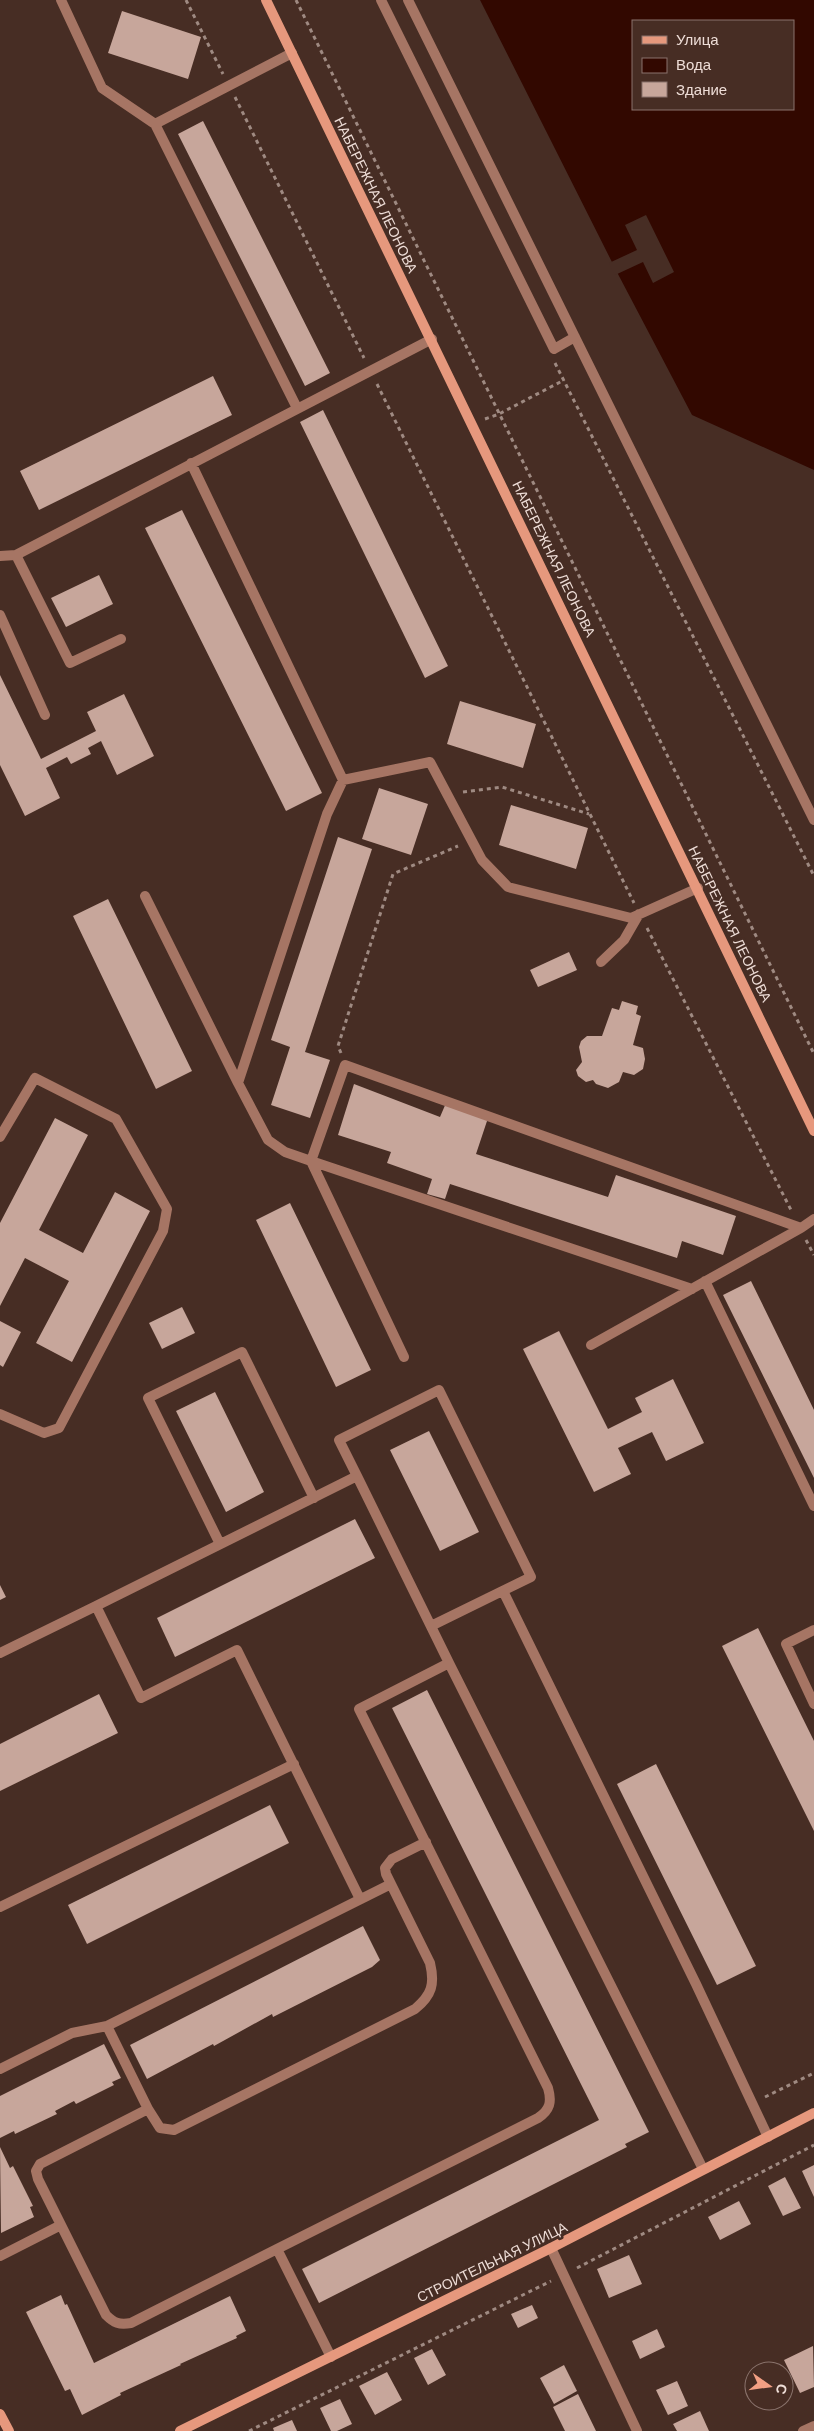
<svg xmlns="http://www.w3.org/2000/svg" width="814" height="2431" viewBox="0 0 814 2431" font-family="'DM Sans',sans-serif">
  <rect width="100%" height="100%" fill="#472d24"/>
  <path fill="#320800" fill-rule="evenodd" d="M480,0H814V470L692,415L619,276ZM633,21H793V109H633Z"/>
  <path fill="#472d24" d="M646,215L674,272L653,283L643,262L615,275L609,263L637,250L625,225Z"/>
  <path fill="#c7a69b" d="M122,11L201,37L188,79L108,53Z
    M203,121L330,373L305,386L178,134Z
    M213,376L232,415L39,510L20,471Z
    M323,410L448,666L425,678L300,422Z
    M182,510L322,793L286,811L145,528Z
    M99,575L113,604L66,627L51,598Z
    M0,675L41,759L96,731L87,712L124,694L154,756L117,775L101,741L88,748L91,754L71,764L67,757L46,768L60,798L25,816L0,765Z
    M460,701L536,724L523,768L447,744Z
    M379,788L428,804L411,855L362,839Z
    M511,805L588,828L576,869L499,845Z
    M338,837L372,849L305,1052L330,1060L310,1118L271,1105L290,1047L271,1040Z
    M108,899L192,1071L156,1089L73,916Z
    M569,952L577,970L538,987L530,970Z
    M622,1001L638,1006L636,1014L641,1016L633,1045L643,1048L645,1059L643,1069L634,1075L623,1072L619,1082L608,1088L596,1084L593,1080L586,1082L578,1076L576,1070L582,1062L579,1047L581,1041L587,1036H602L612,1008L619,1010Z
    M354,1084L440,1117L446,1103L488,1118L476,1154L608,1197L616,1175L736,1216L723,1255L682,1241L677,1258L450,1184L445,1199L427,1194L432,1179L387,1163L391,1152L338,1135Z
    M55,1118L88,1135L39,1230L83,1253L115,1192L150,1211L72,1362L36,1343L69,1281L25,1258L0,1306V1223Z
    M290,1203L371,1370L336,1387L256,1220Z
    M751,1281L814,1410V1478L723,1295Z
    M182,1307L195,1333L162,1349L149,1323Z
    M0,1321L21,1332L3,1367L0,1365Z
    M559,1331L608,1429L642,1412L635,1398L673,1379L704,1443L666,1461L652,1432L618,1448L631,1474L594,1492L523,1349Z
    M215,1392L264,1492L226,1512L176,1411Z
    M429,1431L479,1532L440,1551L390,1450Z
    M355,1519L375,1558L175,1657L157,1618Z
    M0,1585L6,1597L0,1600Z
    M758,1628L814,1741V1831L722,1646Z
    M427,1690L649,2132L625,2144L627,2147L319,2303L302,2269L599,2120L392,1708Z
    M99,1694L118,1733L0,1791V1744Z
    M656,1764L756,1966L717,1985L617,1784Z
    M270,1805L289,1843L87,1944L68,1905Z
    M363,1926L380,1960L372,1967L273,2017L272,2014L214,2046L213,2044L147,2079L130,2045Z
    M104,2044L121,2078L112,2082L114,2085L76,2104L74,2101L55,2111L57,2114L15,2134L14,2131L0,2138V2096Z
    M0,2147L10,2168L13,2166L33,2206L30,2207L34,2217L1,2233Z
    M814,2165V2197L802,2171Z
    M785,2177L801,2208L783,2216L768,2186Z
    M739,2201L751,2224L720,2240L708,2217Z
    M629,2255L642,2284L609,2298L597,2269Z
    M61,2295L65,2305L67,2304L94,2363L230,2296L246,2331L236,2336L237,2338L180,2364L181,2365L120,2393L121,2395L82,2415L70,2389L65,2391L26,2312Z
    M532,2305L538,2318L518,2328L511,2314Z
    M657,2329L665,2347L640,2359L632,2341Z
    M813,2346L814,2387L800,2393L784,2360Z
    M432,2349L446,2375L428,2385L414,2358Z
    M564,2365L577,2391L554,2404L540,2378Z
    M387,2372L402,2400L375,2415L359,2386Z
    M677,2381L688,2406L668,2415L656,2390Z
    M578,2394L596,2431H565L553,2407Z
    M340,2399L352,2424L337,2431H331L320,2408Z
    M700,2411L709,2431H677L673,2424Z
    M292,2420L297,2431H274L273,2428Z"/>
  <g fill="none" stroke-linecap="round" stroke-linejoin="round">
    <path stroke="#9f8a82" stroke-width="3" stroke-dasharray="4 4" stroke-linecap="butt" d="M186,0L223,74
      M296,0L814,1054
      M235,97L364,358
      M555,363L814,876
      M377,384L634,903
      M485,419L499,414L564,380
      M463,792L502,787L589,814
      M647,928L791,1210
      M341,1053L338,1046L393,874L458,846
      M806,1240L814,1255
      M765,2097L814,2073
      M577,2268L814,2145
      M249,2431L551,2281"/>
    <path stroke="#a67564" stroke-width="10" d="M61,0L102,88L155,124L292,53
      M381,0L554,349L575,337
      M408,0L814,820
      M155,124L297,408
      M191,463L343,780L430,762L482,860L508,887L631,918L698,888
      M16,555L70,663L121,639
      M0,556L16,555L432,339
      M0,615L45,715
      M145,896L238,1083L327,814L343,780
      M601,962L624,940L639,914
      M238,1083L268,1140L285,1152L311,1161L404,1357
      M0,1137L35,1078L116,1119L167,1209L163,1231L59,1428L44,1433L0,1414
      M705,1281L814,1506
      M692,1289L311,1161L345,1065L801,1228L814,1219
      M591,1345L801,1228
      M357,1476L339,1440L439,1390L531,1577L431,1626
      M220,1544L148,1398L242,1352L314,1498
      M503,1591L696,1984L768,2137
      M814,1630L786,1644L814,1704
      M0,1653L96,1606
      M360,1899L237,1650L141,1698L96,1606L357,1476L449,1663
      M0,1907L294,1764
      M0,2069L72,2033L107,2026L391,1884
      M148,2109L160,2128L174,2130L415,2009C432,1995 435,1984 430,1963L386,1874L385,1868L392,1859L426,1842
      M61,2225L38,2179L36,2171L40,2164L148,2109L107,2026
      M0,2256L61,2225L106,2315C114,2323 119,2325 131,2323L277,2249
      M331,2357L277,2249L538,2118C550,2110 552,2102 548,2088L359,1709L449,1663L703,2169"/>
    <path stroke="#a67564" stroke-width="10" d="M551,2248L637,2431
      M803,2431L814,2426"/>
    <path stroke="#e6987d" stroke-width="10" d="M266,0L814,1131
      M0,2414L9,2431
      M180,2431L551,2248L814,2113"/>
  </g>
  <g text-anchor="middle" dominant-baseline="central" stroke-width="5" stroke-linejoin="round" paint-order="stroke">
    <g font-size="14" fill="#eeddd7" stroke="#472d24">
      <text transform="translate(376 195) rotate(64)">НАБЕРЕЖНАЯ ЛЕОНОВА</text>
      <text transform="translate(554 559) rotate(64)">НАБЕРЕЖНАЯ ЛЕОНОВА</text>
      <text transform="translate(730 924) rotate(64)">НАБЕРЕЖНАЯ ЛЕОНОВА</text>
      <text transform="translate(492 2262) rotate(-26)">СТРОИТЕЛЬНАЯ УЛИЦА</text>
    </g>
  </g>
  <rect x="632" y="20" width="162" height="90" fill="#472d24" stroke="#8a736c"/>
  <rect x="642" y="36" width="25" height="8" fill="#e6987d" stroke="#8a736c"/>
  <text x="676" y="45" font-size="15" fill="#eeddd7">Улица</text>
  <rect x="642" y="58" width="25" height="15" fill="#320800" stroke="#8a736c"/>
  <text x="676" y="70" font-size="15" fill="#eeddd7">Вода</text>
  <rect x="642" y="82" width="25" height="15" fill="#c7a69b" stroke="#8a736c"/>
  <text x="676" y="95" font-size="15" fill="#eeddd7">Здание</text>
  <g transform="translate(769 2386) rotate(104)"><circle r="24" fill="#472d24" stroke="#8a736c"/>
  <path d="M0-4L9 19L0 12L-9 19Z" fill="#f39f83"/>
  <text y="-8" font-size="14" font-weight="bold" text-anchor="middle" fill="#eeddd7">С</text>
  </g>
</svg>
